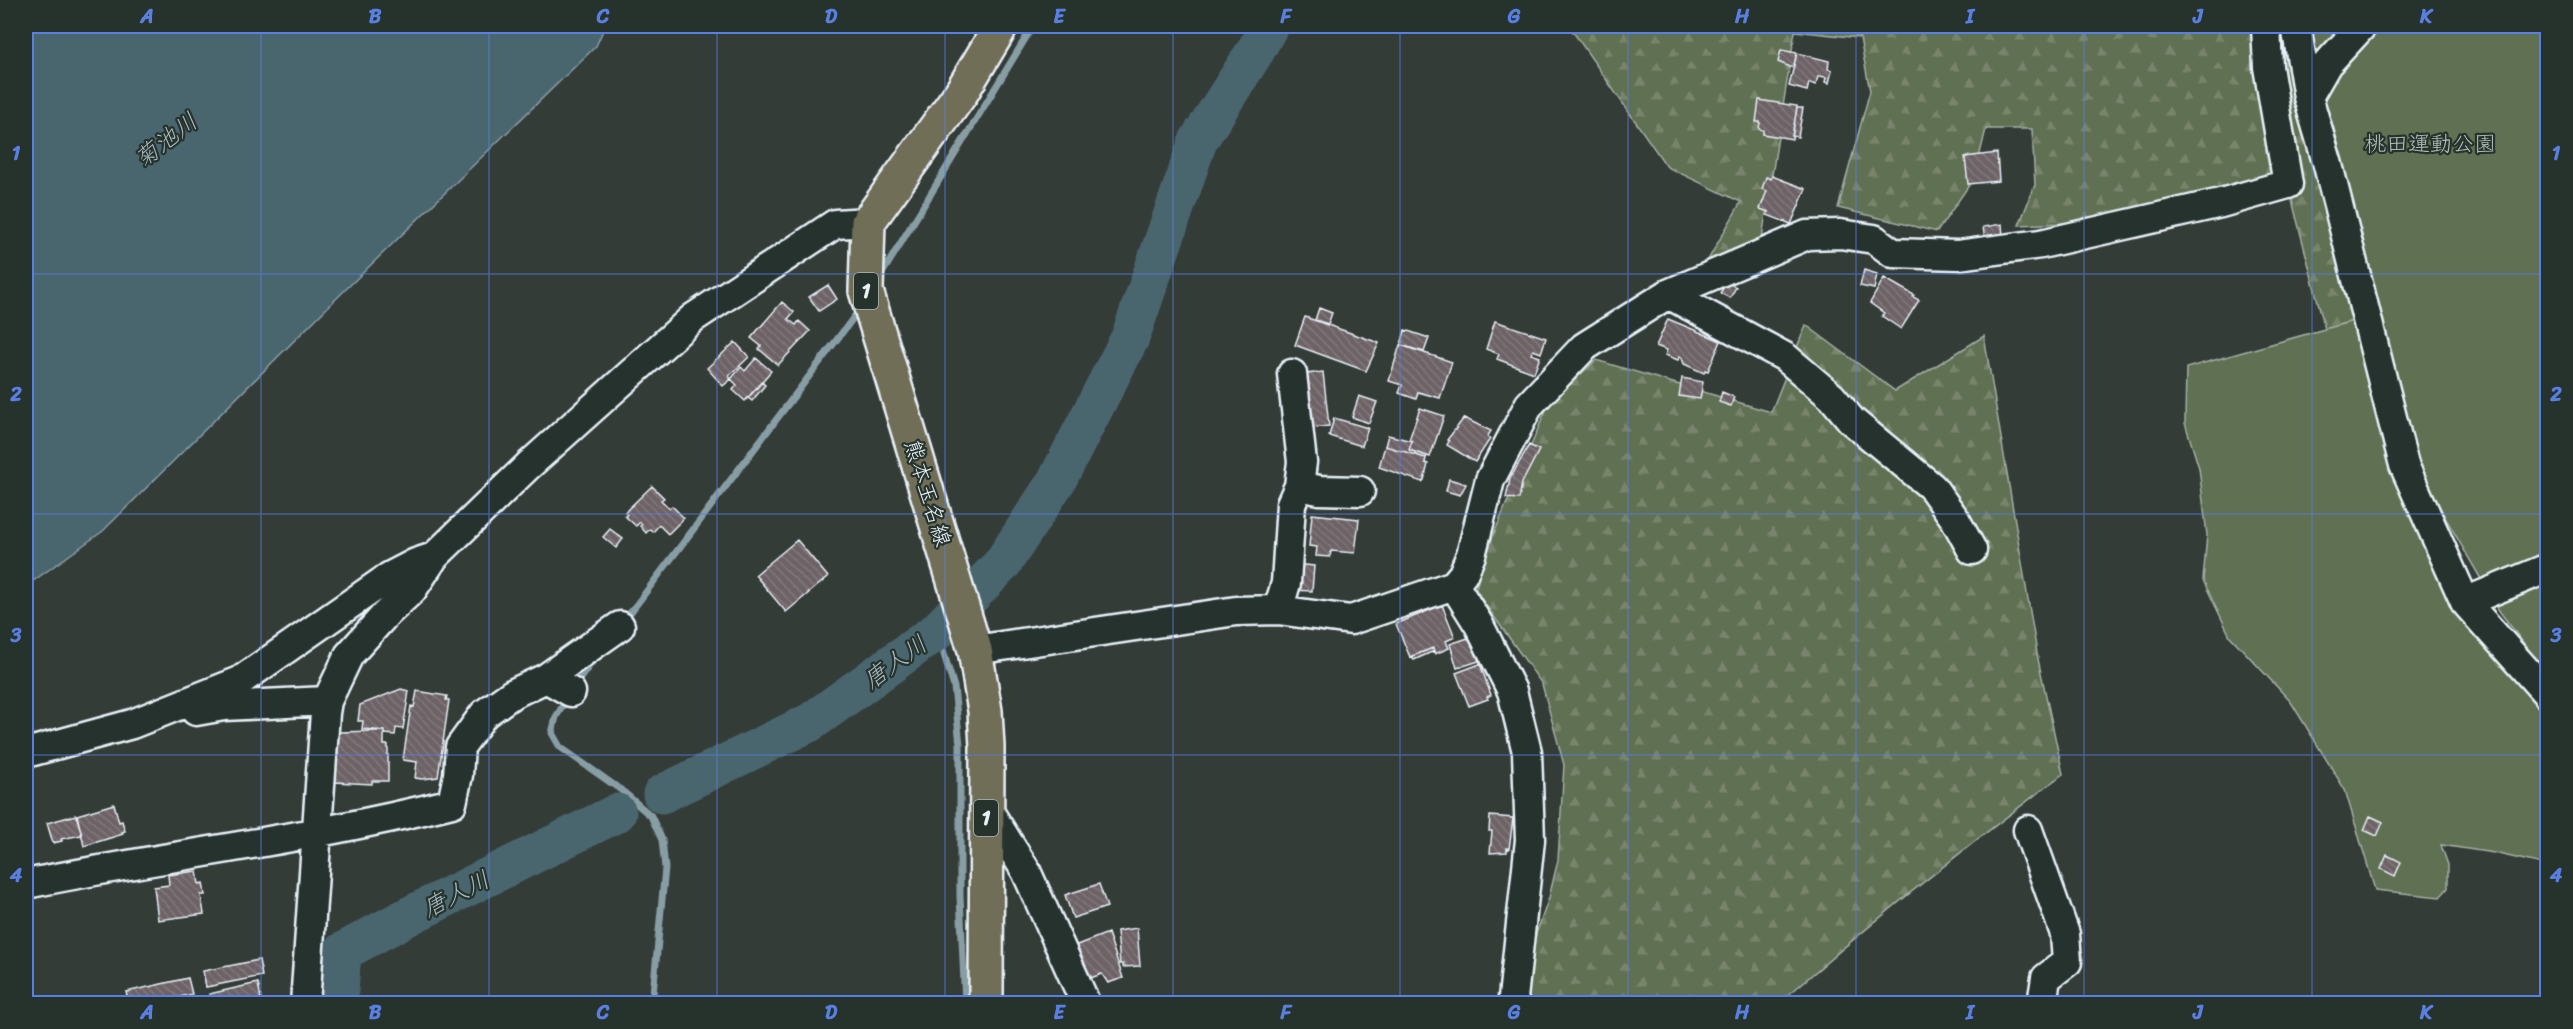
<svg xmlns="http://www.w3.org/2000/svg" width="2573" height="1029" viewBox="0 0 2573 1029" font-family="Sriracha,'Klee One',sans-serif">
  <defs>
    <pattern id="forest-firs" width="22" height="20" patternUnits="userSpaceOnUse" patternTransform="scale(1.5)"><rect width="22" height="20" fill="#617052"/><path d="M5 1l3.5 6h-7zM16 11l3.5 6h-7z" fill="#78856c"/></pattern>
    <pattern id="building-back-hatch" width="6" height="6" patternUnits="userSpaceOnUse" patternTransform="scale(1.5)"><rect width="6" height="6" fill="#6d6265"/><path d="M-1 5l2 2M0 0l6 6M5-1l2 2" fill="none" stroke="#82797c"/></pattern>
  </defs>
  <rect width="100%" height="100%" fill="#343c38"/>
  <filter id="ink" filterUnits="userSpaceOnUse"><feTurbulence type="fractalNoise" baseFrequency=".0167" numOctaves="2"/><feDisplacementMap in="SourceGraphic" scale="12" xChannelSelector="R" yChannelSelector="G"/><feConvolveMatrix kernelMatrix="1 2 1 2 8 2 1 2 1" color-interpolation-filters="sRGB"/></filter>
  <g filter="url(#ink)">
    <path fill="url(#forest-firs)" stroke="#a4b0a5" stroke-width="1.5" d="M1569,26H2294L2367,317L2325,329L2286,177L2066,223L2019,225L2035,185L2032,129H1986L1974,178L1937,232L1838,208L1870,91L1860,38L1795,31L1761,244L1708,260L1741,202L1667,167Z
      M1806,325L1895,391L1984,336L2038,659L2063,774C1964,848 1872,922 1779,1003H1515L1513,998L1549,898L1558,860L1564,765L1542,684L1475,590L1493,536L1548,405L1596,360L1771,412Z"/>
    <path fill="#617052" stroke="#a4b0a5" stroke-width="1.5" d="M2293,26H2547V674L2500,612L2430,491L2305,143Z
      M2364,318L2446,559L2547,697V865L2494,853L2441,845L2448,865V888L2440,897L2375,890L2345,790L2291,702L2230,636L2203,580L2207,535L2199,468L2185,423L2186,368Z"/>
    <path fill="#48666e" stroke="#889ea5" stroke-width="1.5" d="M26,26H605L596,46L344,291L103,531L26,586Z"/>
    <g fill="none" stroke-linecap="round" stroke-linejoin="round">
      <path stroke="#889ea5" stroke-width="7" d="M880,277L1033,26
        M624,621L860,309
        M937,631L954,687L960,745V896L965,1004
        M573,688L595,658
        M568,697L556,717L552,733L560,747L621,790L651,816L662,840L665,868L652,1004"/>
      <path stroke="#48666e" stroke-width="39" d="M662,794L811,722L937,631L1002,564L1057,480L1130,338L1198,141L1256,50L1269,26
        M338,1004L342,952L407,917L617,813"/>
    </g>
    <path fill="url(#building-back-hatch)" stroke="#e8f1f8" stroke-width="1.5" d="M1781,50L1797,53L1793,68L1778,62Z
      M1797,53L1829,61L1828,69L1832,70L1829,83L1825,82L1826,77L1818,76L1816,85L1809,83L1807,91L1789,86Z
      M1759,100L1797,106L1792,139L1763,134V130L1759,129L1760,122H1756Z
      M1797,108H1803L1798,137L1792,136Z
      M1997,153L1999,181L1968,184L1965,157Z
      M1772,176L1806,189L1791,224L1767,215L1769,212L1760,209L1767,191L1762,189L1766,177L1771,179Z
      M2002,224L2003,237L1985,240L1983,227Z
      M1864,270L1877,274L1874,289L1860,286Z
      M1884,278L1914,295L1913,297L1919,300L1901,329L1882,316L1884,313L1870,303Z
      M1727,282L1736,287L1730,298L1720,293Z
      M828,285L837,299L819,311L809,297Z
      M782,302L794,312L788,319L796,325L799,321L810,331L778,365L759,349L761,346L751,338Z
      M1319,308L1332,313L1328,324L1315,320Z
      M1305,317L1379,343L1366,371L1295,345Z
      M1668,319L1721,341L1708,371L1705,370L1704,373L1684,364L1682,358L1680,356L1678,360L1665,355L1667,350L1656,346Z
      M1495,321L1546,338L1541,353L1533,350L1531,354L1540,357L1534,373L1497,359L1499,354L1486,349Z
      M1405,330L1429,338L1424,352L1401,345Z
      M735,342L749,357L729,376L731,379L723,386L707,368Z
      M1400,345L1452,362L1440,398L1418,392L1416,399L1399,393L1402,385L1389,381Z
      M756,358L771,371L745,401L733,390L737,385L731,379L741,367L745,371Z
      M1323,372L1329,426L1312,428L1306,374Z
      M1682,378L1703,382L1700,399L1679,396Z
      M762,382L765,385L752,401L748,398Z
      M1722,392L1734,397L1731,406L1719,402Z
      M1359,396L1377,402L1369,423L1352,417Z
      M1420,408L1444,416L1430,457L1409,450L1412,441L1409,440Z
      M1334,418L1368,428L1362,446L1329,436Z
      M1464,418L1491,431L1487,437L1490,439L1475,462L1447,445L1449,441L1447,440Z
      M1388,435L1412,441L1409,450L1427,456L1426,458L1385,446Z
      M1529,445L1539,450L1522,483L1519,499L1506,498L1510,479Z
      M1385,446L1426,458L1425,463L1428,464L1424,480L1422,482L1379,467Z
      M1449,479L1466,484L1460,495L1446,491Z
      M652,486L664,498L661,500L669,508L672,506L684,518L668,534L659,525L653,532L650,529L646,533L640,526L642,524L640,522L636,526L625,516L627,514L625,512Z
      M1312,514L1359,519L1355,553L1331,551L1330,557L1316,556L1317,547L1309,546Z
      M610,529L623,539L616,548L603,537Z
      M797,540L828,577L786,612L755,575Z
      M1295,564L1314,566L1312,591L1292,590Z
      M1442,605L1455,637L1446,641L1449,648L1435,654L1433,648L1410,657L1396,624Z
      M1471,637L1479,661L1457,668L1450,644Z
      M1433,648L1434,651L1414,660L1412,656Z
      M1480,664L1491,695L1487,697L1488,699L1469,706L1456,673Z
      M401,689L409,691L403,729L396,728L395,735L385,734V731L362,729L363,721H358L360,705Z
      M417,691L447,696L446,700H449L438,777L422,779L415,778L417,762L403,760L411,706L414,707Z
      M375,731H384V745H388V781H372V784L334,782L335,735H339V732Z
      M114,804L119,822L122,821L125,831L122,832L123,834L84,846L77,815Z
      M76,815L82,835L61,839L62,841L53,843L47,823Z
      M1490,816L1513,818L1509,849L1507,848V852L1490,853L1492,831H1489Z
      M2370,816L2383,822L2377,836L2364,830Z
      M2387,855L2401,862L2395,876L2381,869Z
      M197,871L199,884L203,883L205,895H201L204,914L158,920L154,887L169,885L168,875Z
      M1099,884L1107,907L1073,918L1065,895Z
      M1137,928L1140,966L1123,967V964H1120L1117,931Z
      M1108,933L1123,978L1108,983L1102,974L1079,982L1064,950Z
      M259,960L262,976L206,987L203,971Z
      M188,978L192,994L152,1004H129L126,992Z
      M258,983L261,999L239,1004H211L209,994Z"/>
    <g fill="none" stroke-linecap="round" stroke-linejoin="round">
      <defs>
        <path id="minor" d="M2296,26L2308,97L2328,165L2404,465L2465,602L2548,695
          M2308,97L2327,64L2362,26
          M1668,294L1785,357L1832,397L1852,421L1932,487L1955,519L1972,550
          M1299,486L1319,490L1360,491
          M1454,585L1479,625L1512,691L1527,752L1530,840L1513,998L1515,1004
          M2465,602L2548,568
          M1278,610L1286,583L1291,504L1299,486L1302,462L1292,374
          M975,650L1236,611L1278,610L1351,620L1454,585L1463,574L1471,555L1490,480L1529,405L1584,347L1668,294L1807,235L1840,234L1874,239L1893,253L1958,255L2041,244L2221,203L2288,184L2268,67L2266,26
          M546,678L571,692
          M196,711L224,706L327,701
          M26,753L132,724L240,681L389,577L416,563L434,557
          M986,807L1026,871L1084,1000
          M2028,830L2065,934L2067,962L2046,978L2042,1004
          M26,884C168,855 311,839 452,803L458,775L460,747L484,714L512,694L546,678L620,626
          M305,1004L325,713L327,701L349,655L385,615L412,590L434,557L528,466L693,318L835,224L868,222"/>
        <path id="major" d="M986,1004L987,747L985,711L975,650L866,291L868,222L961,93L1001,26"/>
      </defs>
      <use href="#minor" stroke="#e8f1f8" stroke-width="33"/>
      <use href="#major" stroke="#e8f1f8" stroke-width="38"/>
      <use href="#minor" stroke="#26332d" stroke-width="28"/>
      <use href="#major" stroke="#716e59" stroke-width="33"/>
    </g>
  </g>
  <path fill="none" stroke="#5a7fe2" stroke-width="1.5" stroke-opacity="0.55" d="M261,26V1004M489,26V1004M717,26V1004M945,26V1004M1173,26V1004M1400,26V1004M1628,26V1004M1856,26V1004M2084,26V1004M2312,26V1004M26,274H2548M26,514H2548M26,755H2548"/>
  <g text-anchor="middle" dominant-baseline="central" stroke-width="4.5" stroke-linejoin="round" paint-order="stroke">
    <g fill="#26332d" stroke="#aeb8bb" stroke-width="1.5">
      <rect x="854" y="273" width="24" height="36" rx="4.5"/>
      <rect x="974" y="800" width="24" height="36" rx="4.5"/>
    </g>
    <g font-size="21" font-weight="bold" fill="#e8f1f8">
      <text x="866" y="291">1</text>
      <text x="986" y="818">1</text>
    </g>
    <g font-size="22" fill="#b2bdb6" stroke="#26332d">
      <text x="2430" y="143">桃田運動公園</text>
    </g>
    <g font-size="22" fill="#e8f1f8" stroke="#26332d">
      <text transform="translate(928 493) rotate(73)">熊本玉名線</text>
    </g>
    <g font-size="24" font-style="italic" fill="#a8b9c1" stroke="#26332d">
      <text transform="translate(166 140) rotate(-38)">菊池川</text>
      <text transform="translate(895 662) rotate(-36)">唐人川</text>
      <text transform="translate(456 894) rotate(-27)">唐人川</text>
    </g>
  </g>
  <rect width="2573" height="1029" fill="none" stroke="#26332d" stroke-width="66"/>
  <rect x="33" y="33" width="2507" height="963" fill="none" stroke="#5a7fe2" stroke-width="2"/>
  <g font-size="20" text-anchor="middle" font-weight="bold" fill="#5a7fe2">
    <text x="147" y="23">A</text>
    <text x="375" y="23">B</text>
    <text x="603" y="23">C</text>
    <text x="831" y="23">D</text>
    <text x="1059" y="23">E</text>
    <text x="1286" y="23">F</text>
    <text x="1514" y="23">G</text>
    <text x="1742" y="23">H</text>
    <text x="1970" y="23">I</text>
    <text x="2198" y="23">J</text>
    <text x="2426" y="23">K</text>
    <text x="16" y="160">1</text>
    <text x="2556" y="160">1</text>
    <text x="16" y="401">2</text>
    <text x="2556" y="401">2</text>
    <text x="16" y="642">3</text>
    <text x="2556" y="642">3</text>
    <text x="16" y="882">4</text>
    <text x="2556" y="882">4</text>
    <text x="147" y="1019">A</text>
    <text x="375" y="1019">B</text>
    <text x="603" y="1019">C</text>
    <text x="831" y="1019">D</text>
    <text x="1059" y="1019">E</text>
    <text x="1286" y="1019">F</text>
    <text x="1514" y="1019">G</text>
    <text x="1742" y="1019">H</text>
    <text x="1970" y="1019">I</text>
    <text x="2198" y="1019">J</text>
    <text x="2426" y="1019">K</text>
  </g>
</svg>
